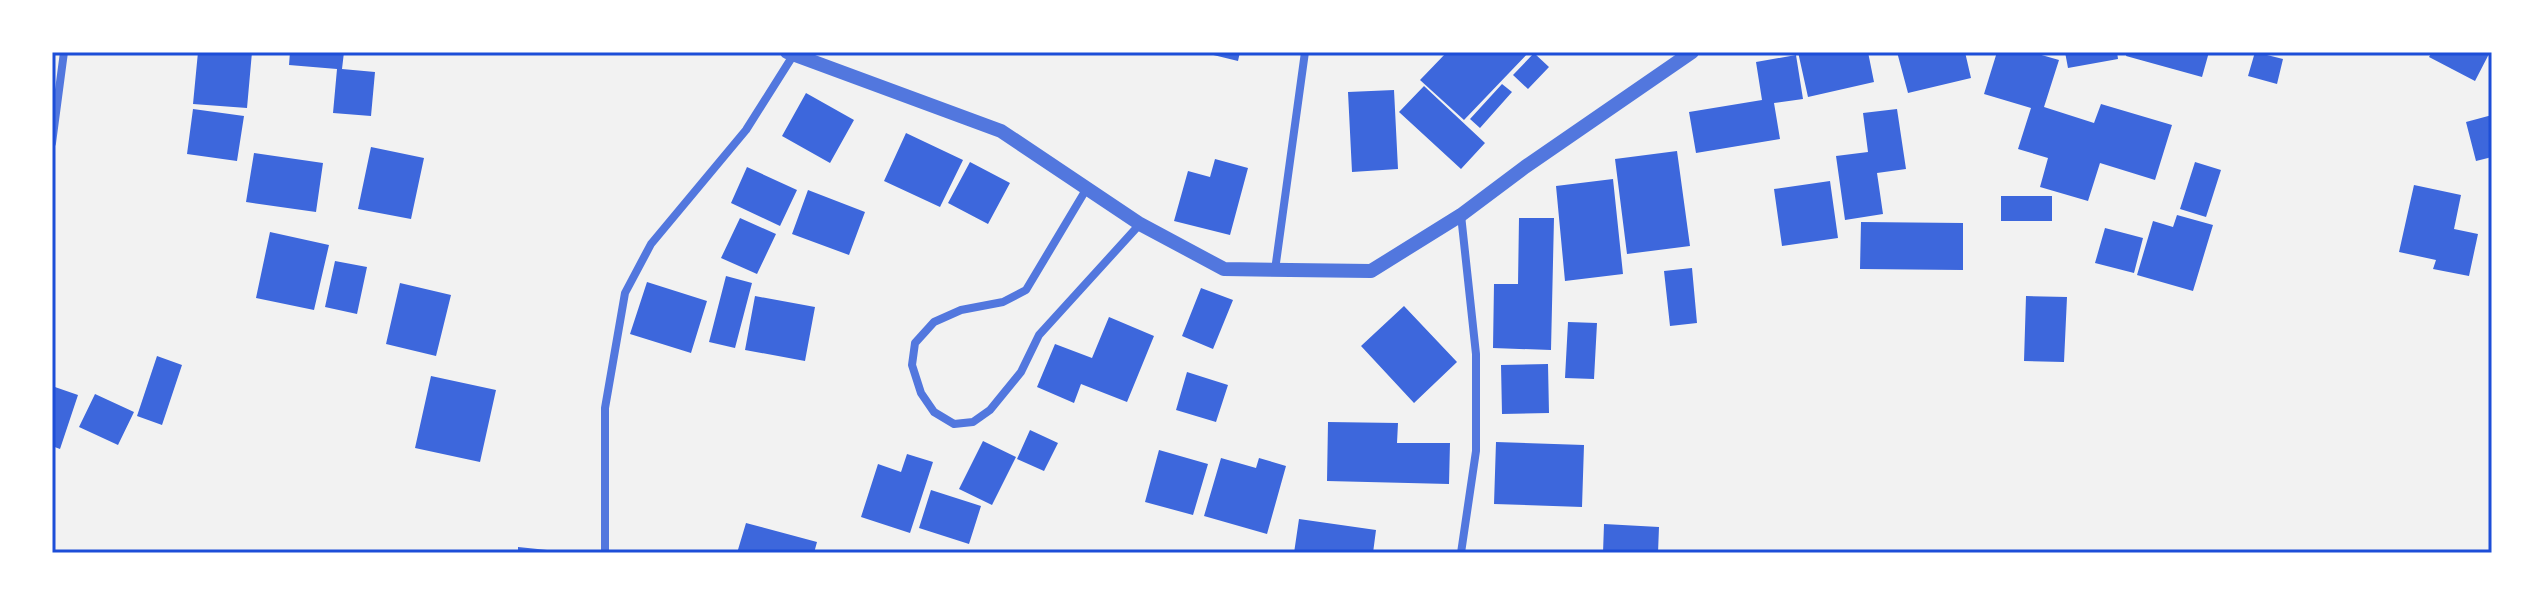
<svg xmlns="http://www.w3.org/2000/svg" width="2544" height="605" viewBox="0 0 2544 605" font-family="'Noto Sans',sans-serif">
  <rect width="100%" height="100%" fill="#f2f2f2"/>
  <path fill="#3d67dc" d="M198,52H252L247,108L193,104Z
    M290,52H344L342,69L375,72L371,116L333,113L337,69L289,65Z
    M1201,52H1240L1238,61Z
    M1447,52H1529L1464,120L1420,80Z
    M1798,52H1868L1874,82L1808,97Z
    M1897,52H1965L1971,78L1908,93Z
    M1997,52H2031L2059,60L2044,107L2094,123L2101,104L2172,125L2155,180L2100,163L2088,201L2040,187L2048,158L2018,149L2031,108L1984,94Z
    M2065,52H2117L2118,59L2068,68Z
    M2127,52H2209L2202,77L2126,56Z
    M2255,52L2283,59L2277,84L2248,76Z
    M2432,52H2490L2475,81L2429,57Z
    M1534,53L1549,67L1528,89L1513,75Z
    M1796,55L1803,99L1774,103L1780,139L1696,153L1689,112L1762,100L1756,62Z
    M1502,84L1512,92L1480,128L1470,119Z
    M1424,86L1485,143L1461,169L1399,112Z
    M1394,90L1398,169L1352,172L1348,92Z
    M806,93L854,120L830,163L782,136Z
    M193,109L244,116L237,161L187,154Z
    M1897,109L1906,169L1877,173L1883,214L1845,220L1836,156L1868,152L1863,113Z
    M2492,115V157L2476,161L2466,122Z
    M906,133L963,160L940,207L884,181Z
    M371,147L424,158L411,219L358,209Z
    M1677,151L1690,246L1627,254L1615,159Z
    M254,153L323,163L316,212L246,202Z
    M1215,159L1248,168L1230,235L1174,221L1188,171L1210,177Z
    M970,162L1010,183L988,224L948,203Z
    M2195,162L2221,170L2206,217L2180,209Z
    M747,167L797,190L780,226L731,203Z
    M1613,179L1623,274L1565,281L1556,186Z
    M1830,181L1838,238L1782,246L1774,189Z
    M2414,185L2461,195L2454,229L2478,234L2469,276L2433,269L2436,260L2399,252Z
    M808,190L865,212L849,255L792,234Z
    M2001,196H2052V221H2001Z
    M2177,215L2213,225L2193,291L2137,275L2153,221L2173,227Z
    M740,218L776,234L757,274L721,258Z
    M1519,218H1554L1551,350L1493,348L1494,284H1518Z
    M1861,222L1963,223V270L1860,269Z
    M2105,228L2143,238L2134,273L2095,263Z
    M270,232L329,245L314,310L256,298Z
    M335,261L367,267L357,314L325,307Z
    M1692,268L1697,323L1670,326L1664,271Z
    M726,276L752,283L735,348L709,342Z
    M647,282L707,301L691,353L630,334Z
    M400,283L451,295L436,356L386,344Z
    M1201,288L1233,300L1213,349L1182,336Z
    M755,296L815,307L805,361L745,350Z
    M2026,296L2067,297L2064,362L2024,361Z
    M1404,306L1457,362L1414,403L1361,346Z
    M1109,317L1154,336L1127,402L1081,384L1074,403L1037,387L1055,344L1092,358Z
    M1568,322L1597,323L1594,379L1565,378Z
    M157,356L182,365L162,425L137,416Z
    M1548,364L1549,413L1502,414L1501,365Z
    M1187,372L1228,385L1216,422L1176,410Z
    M431,376L496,390L480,462L415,448Z
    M52,386L78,395L60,449L52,446Z
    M95,394L134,412L118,445L79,427Z
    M1328,422L1398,423L1397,443H1450L1449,484L1327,481Z
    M1030,430L1058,443L1044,471L1017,459Z
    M983,441L1016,457L992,505L959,489Z
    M1496,442L1584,445L1582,507L1494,504Z
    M1159,450L1208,464L1193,515L1145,502Z
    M907,454L933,462L910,533L861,517L878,464L901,472Z
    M1221,458L1256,468L1259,458L1286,466L1267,534L1204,516Z
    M931,490L981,506L969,544L919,528Z
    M1299,519L1376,530L1373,553H1294Z
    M746,523L817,542L814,553H737Z
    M1604,524L1659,527L1658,553H1603Z
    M518,547L557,551V553H518Z"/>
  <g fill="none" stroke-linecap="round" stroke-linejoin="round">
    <path stroke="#5277de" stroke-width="8" d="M52,143L64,52
      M1087,188L1026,290L1003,302L961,310L934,322L915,343L912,365L921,393L934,412L954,424L973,422L990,410L1021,372L1039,335L1140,224
      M1275,270L1305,52
      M605,553V408L625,293L651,244L746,130L794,54
      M1461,553L1476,451V354L1461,215"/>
    <path stroke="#5277de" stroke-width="14" d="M787,52L1001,131L1140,224L1224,269L1371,271L1461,215L1525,167L1692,52"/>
  </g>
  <rect width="2544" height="605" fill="none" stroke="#ffffff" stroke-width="108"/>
  <rect x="54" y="54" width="2436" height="497" fill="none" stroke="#1d4ed8" stroke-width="3"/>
</svg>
